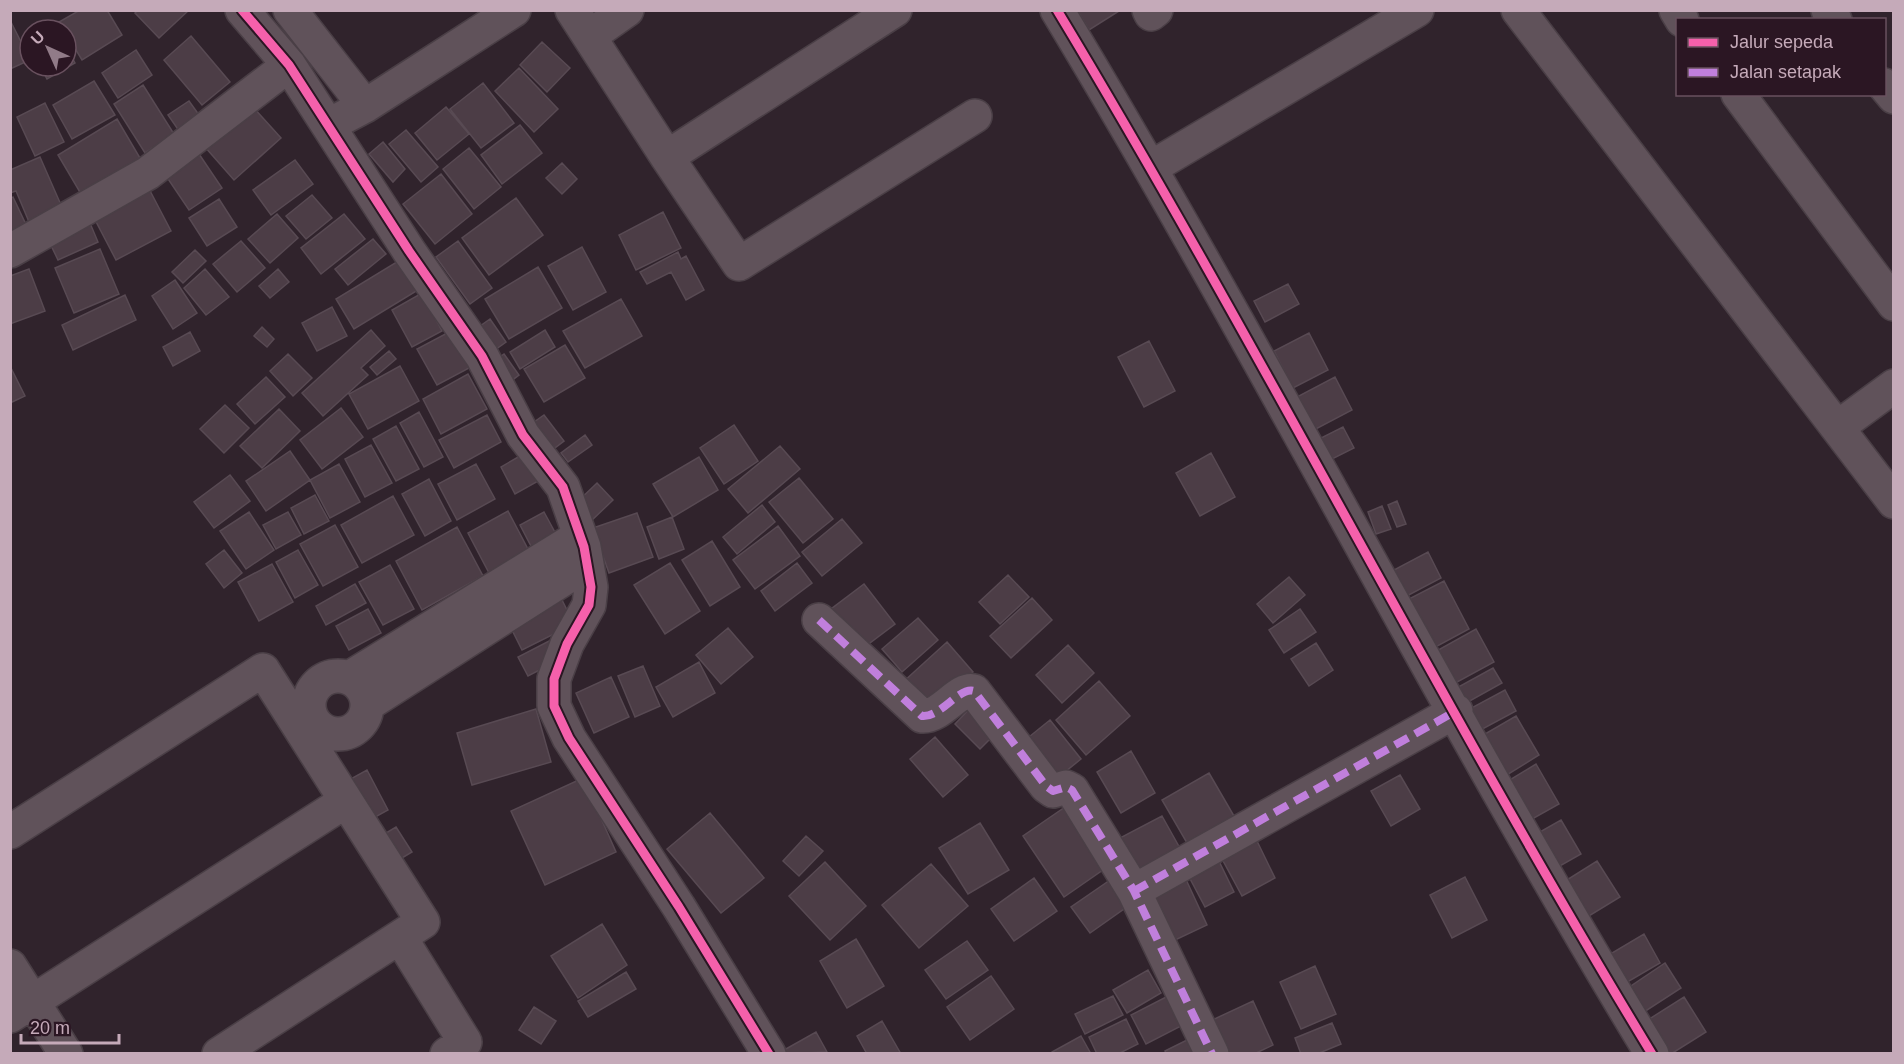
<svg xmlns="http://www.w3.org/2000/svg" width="1904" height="1064" viewBox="0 0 1904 1064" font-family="Helvetica,sans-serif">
  <rect width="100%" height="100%" fill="#30232c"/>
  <path fill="#4c3d46" stroke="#584a53" stroke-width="1.5" d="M80,10H107L122,35L82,60L59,22Z
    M138,10H189L159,38L135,13Z
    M1077,10H1119V11L1089,30Z
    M10,20L30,60L10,69Z
    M191,36L230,82L202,105L164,60Z
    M542,42L570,68L547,92L520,65Z
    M66,46L75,63L47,79L40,66H66Z
    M136,50L152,75L118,98L102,73Z
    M519,68L558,109L534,132L495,91Z
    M94,81L115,115L72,139L53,105Z
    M483,83L514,123L481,148L450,109Z
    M143,85L174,134L145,153L114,104Z
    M189,101L207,126L186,141L168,115Z
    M45,103L64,142L35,156L17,117Z
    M252,106L281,138L234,180L205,147Z
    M446,107L469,134L437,160L415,133Z
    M117,119L140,158L81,194L58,155Z
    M520,125L542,153L502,184L481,155Z
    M406,130L438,167L421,182L389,144Z
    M383,142L405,169L393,182L369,154Z
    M195,148L222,188L189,210L162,170Z
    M469,148L501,187L474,209L443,169Z
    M40,157L65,214L32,229L16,191L10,193V170Z
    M295,160L313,184L271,215L253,190Z
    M562,163L577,179L562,194L546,178Z
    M441,174L472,214L435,244L403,204Z
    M147,185L171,231L116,260L92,214Z
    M312,195L332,218L306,239L286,216Z
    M13,197L30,233L10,243V199Z
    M516,198L543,235L489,275L462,238Z
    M219,199L237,227L207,246L189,218Z
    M663,212L681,248L636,270L619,235Z
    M277,214L298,238L270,263L248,239Z
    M344,214L365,239L321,274L301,248Z
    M87,216L98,242L58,260L46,235Z
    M373,239L386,254L348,285L335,269Z
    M241,241L265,268L237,292L213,264Z
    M458,241L492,288L470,304L436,257Z
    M582,247L606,292L573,310L548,266Z
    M100,249L119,294L74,313L55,268Z
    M195,250L206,261L183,283L172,272Z
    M678,252L681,259L686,256L704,290L686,300L671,272L647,284L640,272Z
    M400,260L418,290L354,329L336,299Z
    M538,267L562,308L509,339L485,299Z
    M29,269L45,311L10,324V276Z
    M205,269L229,297L206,315L184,288Z
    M278,269L289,282L270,298L259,286Z
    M175,280L197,313L173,329L152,296Z
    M1288,284L1299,304L1265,322L1254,301Z
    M422,293L442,331L412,347L392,310Z
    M125,295L136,320L73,350L62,325Z
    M621,299L642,336L585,368L563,331Z
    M332,307L347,336L317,351L302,323Z
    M490,319L506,342L492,352L476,329Z
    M262,327L274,339L267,347L254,336Z
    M371,330L385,346L361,368L368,375L323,416L302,393Z
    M545,330L555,347L520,369L510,352Z
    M451,331L471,367L437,385L417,349Z
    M190,332L200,351L173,366L163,347Z
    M1309,333L1328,370L1293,388L1274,351Z
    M1149,341L1175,391L1144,407L1118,357Z
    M565,345L585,378L544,402L524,369Z
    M389,351L396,359L377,375L370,367Z
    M288,354L312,378L293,396L270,371Z
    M504,354L519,375L506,385L490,364Z
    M10,366L25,396L10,403Z
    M400,366L419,401L368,429L349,394Z
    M468,374L487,409L441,434L423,399Z
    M266,377L285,397L255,424L237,404Z
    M1335,377L1352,410L1312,431L1295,398Z
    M225,405L249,428L224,453L200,429Z
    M341,408L363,437L322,469L300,440Z
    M279,409L300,431L262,468L240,446Z
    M419,412L443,457L424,467L400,423Z
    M487,415L501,442L454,468L439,440Z
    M544,415L564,441L547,454L527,427Z
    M734,425L758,461L724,484L700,448Z
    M396,426L419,469L396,481L373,439Z
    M1343,427L1354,448L1326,462L1315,441Z
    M585,435L592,445L568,462L561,453Z
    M371,445L392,483L365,497L345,459Z
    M780,446L800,469L748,513L728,489Z
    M290,451L310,480L266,511L246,481Z
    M525,453L540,480L515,494L501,467Z
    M1211,453L1235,497L1200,516L1176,473Z
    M699,457L718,490L673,517L653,484Z
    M339,464L360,502L330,518L310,480Z
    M476,464L495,499L457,520L438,484Z
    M230,475L250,501L214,528L194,502Z
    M799,478L833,519L803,543L769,502Z
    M429,479L451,521L425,536L402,494Z
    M597,483L613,500L589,523L573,506Z
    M315,495L329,521L304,534L291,508Z
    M393,496L414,535L362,563L341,525Z
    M1397,501L1406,524L1397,527L1388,505Z
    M762,505L775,522L737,554L723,537Z
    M1382,506L1391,529L1376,534L1368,512Z
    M508,511L529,551L489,573L468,533Z
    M249,512L274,550L246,569L220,531Z
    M288,512L301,535L276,549L263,525Z
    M544,512L557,536L533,550L520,525Z
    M637,513L653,557L609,573L593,528Z
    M672,517L684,549L659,559L647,527Z
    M842,519L862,543L822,576L802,552Z
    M335,525L358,567L323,586L300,544Z
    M778,526L800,556L755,589L733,560Z
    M457,527L483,576L422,610L396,561Z
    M712,541L740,587L710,606L682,560Z
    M224,550L242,573L224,588L206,564Z
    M298,550L318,585L295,598L276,562Z
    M1428,552L1441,578L1405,597L1392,571Z
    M670,563L700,611L665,634L634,585Z
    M797,563L812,583L775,611L761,591Z
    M272,564L293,602L259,621L238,582Z
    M390,565L414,609L383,625L359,582Z
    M1008,575L1029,597L1000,624L979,602Z
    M1289,577L1305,595L1273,623L1257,604Z
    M1444,581L1469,629L1428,651L1403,602Z
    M355,584L366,603L326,625L316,606Z
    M864,584L895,624L862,649L831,609Z
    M557,590L574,624L522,650L505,616Z
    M1032,598L1052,620L1011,658L990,636Z
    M368,609L381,633L349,650L336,626Z
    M1300,609L1316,632L1284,653L1269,630Z
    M918,618L938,640L902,672L882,649Z
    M728,628L753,657L721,684L696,655Z
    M1476,629L1494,662L1448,687L1431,654Z
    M551,640L561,659L528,676L518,657Z
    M947,642L973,672L929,711L903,682Z
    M1316,643L1333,670L1309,686L1291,659Z
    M1068,645L1094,673L1062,703L1036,675Z
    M699,662L715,693L673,717L656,687Z
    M643,666L660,706L635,717L618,676Z
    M1493,668L1502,683L1459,707L1451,691Z
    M611,677L629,717L594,733L576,693Z
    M1099,681L1130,716L1086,755L1056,720Z
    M1505,690L1516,711L1475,733L1464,712Z
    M976,702L1001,728L980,749L955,724Z
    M536,709L551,762L472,785L457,733Z
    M1516,716L1539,755L1502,778L1478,738Z
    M1050,720L1081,759L1050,784L1019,745Z
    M935,737L968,775L943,797L910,759Z
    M1131,751L1155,793L1121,813L1097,772Z
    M1536,764L1559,804L1525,823L1503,784Z
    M367,770L388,810L368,821L347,781Z
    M1209,773L1234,816L1187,843L1162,800Z
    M1400,775L1420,809L1391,826L1371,791Z
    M583,778L616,852L545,885L511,811Z
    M1068,805L1110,865L1064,897L1023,836Z
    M710,813L764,878L721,913L667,849Z
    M1162,816L1186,859L1142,883L1118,839Z
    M1561,820L1581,854L1551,871L1531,837Z
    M980,823L1009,870L968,894L939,848Z
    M396,827L412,852L397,861L381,836Z
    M806,836L823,851L799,876L783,861Z
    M1256,839L1275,878L1242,896L1221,857Z
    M1217,857L1234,892L1205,907L1187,873Z
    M1597,861L1620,897L1584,919L1562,883Z
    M825,862L866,906L830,940L789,896Z
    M931,864L968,906L919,948L882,905Z
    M1183,873L1207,925L1173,941L1148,889Z
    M1465,877L1487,920L1452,938L1430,895Z
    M1034,878L1057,911L1014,941L991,909Z
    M1113,878L1131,904L1090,933L1071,907Z
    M602,924L627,965L578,998L551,956Z
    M1644,934L1660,963L1624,984L1607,956Z
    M856,939L884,986L847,1008L820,961Z
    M967,941L988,970L946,999L925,970Z
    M1665,963L1681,988L1641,1014L1625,990Z
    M1315,966L1336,1014L1301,1029L1280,982Z
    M1148,970L1161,993L1127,1013L1113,990Z
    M626,972L636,989L588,1017L578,1001Z
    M991,976L1014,1009L970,1040L947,1007Z
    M1113,996L1123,1015L1085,1034L1075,1014Z
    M1168,996L1183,1025L1146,1044L1131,1015Z
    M1684,997L1706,1032L1671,1054H1662L1643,1023Z
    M1253,1001L1273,1045L1254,1054H1222L1208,1022Z
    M534,1007L556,1021L541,1044L519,1030Z
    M1126,1019L1138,1044L1118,1054H1097L1089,1037Z
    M882,1021L901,1054H867L857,1036Z
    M1332,1023L1341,1044L1317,1054H1301L1295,1038Z
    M816,1032L827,1052L777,1054Z
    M1081,1036L1091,1054H1052V1052Z
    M1191,1038L1199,1054H1166L1165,1051Z"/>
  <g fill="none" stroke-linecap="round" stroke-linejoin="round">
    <defs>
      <path id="minor" d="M242,10L289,65L409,251L482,356L523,435L563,487L584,547L591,587L589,605L567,644L554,679V706L569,738L679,907L769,1054
        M290,10L365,106
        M572,10L667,157
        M895,10L667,157L739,264L975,116
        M1057,10C1264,353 1444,712 1652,1054
        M1149,10L1151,14L1156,10
        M1518,10L1894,502
        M1676,10L1682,20
        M1828,10L1835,20
        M590,36L627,10
        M1884,85L1894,97
        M1738,94L1894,304
        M329,125L365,106L514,10
        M1152,167L1417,10
        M10,251L148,173L289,65
        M1838,427L1894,386
        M819,620L922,716C940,718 960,686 974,691L1046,786L1053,791L1066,787L1072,790L1134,891L1212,1054
        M309 705a29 29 0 1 1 58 0a29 29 0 1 1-58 0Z
        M349,678L580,536
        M368,704L587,564
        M10,832L263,670L423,922L219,1054
        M1134,891L1456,711
        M400,937L465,1042L447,1054
        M10,966L66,1054
        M10,1016L346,801"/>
    </defs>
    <use href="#minor" stroke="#4a3f46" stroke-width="36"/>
    <use href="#minor" stroke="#60525a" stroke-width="33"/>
    <path stroke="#c07fdc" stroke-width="8" stroke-dasharray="15 8" stroke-linecap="butt" d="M819,620L922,716C940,718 960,686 974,691L1046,786L1053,791L1066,787L1072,790L1134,891L1212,1054
      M1134,891L1456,711"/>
    <defs>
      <path id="cycleway" d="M242,10L289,65L409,251L482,356L523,435L563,487L584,547L591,587L589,605L567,644L554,679V706L569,738L679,907L769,1054
        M1057,10C1264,353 1444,712 1652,1054"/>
    </defs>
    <use href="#cycleway" stroke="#2b1623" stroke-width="13"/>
    <use href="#cycleway" stroke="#f560ab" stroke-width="9"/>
  </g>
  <rect width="1904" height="1064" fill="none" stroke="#c5aab9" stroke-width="24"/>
  <rect x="1676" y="18" width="210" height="78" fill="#2b1623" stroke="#69515f" stroke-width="1.5"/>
  <rect x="1688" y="38" width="30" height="9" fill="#f560ab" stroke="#69515f" stroke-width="1.5"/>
  <text x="1730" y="48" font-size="18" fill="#c5aab9">Jalur sepeda</text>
  <rect x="1688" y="68" width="30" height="9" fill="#c07fdc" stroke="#69515f" stroke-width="1.5"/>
  <text x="1730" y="78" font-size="18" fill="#c5aab9">Jalan setapak</text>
  <g transform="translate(48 48) rotate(315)"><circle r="28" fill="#2b1623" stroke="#69515f" stroke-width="1.5"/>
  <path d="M0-4.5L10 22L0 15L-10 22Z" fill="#917b88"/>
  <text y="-9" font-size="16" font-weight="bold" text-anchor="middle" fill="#c5aab9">U</text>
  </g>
  <path d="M21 1034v9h98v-9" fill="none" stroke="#c5aab9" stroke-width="3"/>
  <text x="30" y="1034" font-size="18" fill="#c5aab9" stroke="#2b1623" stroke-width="4.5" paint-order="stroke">20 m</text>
</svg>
